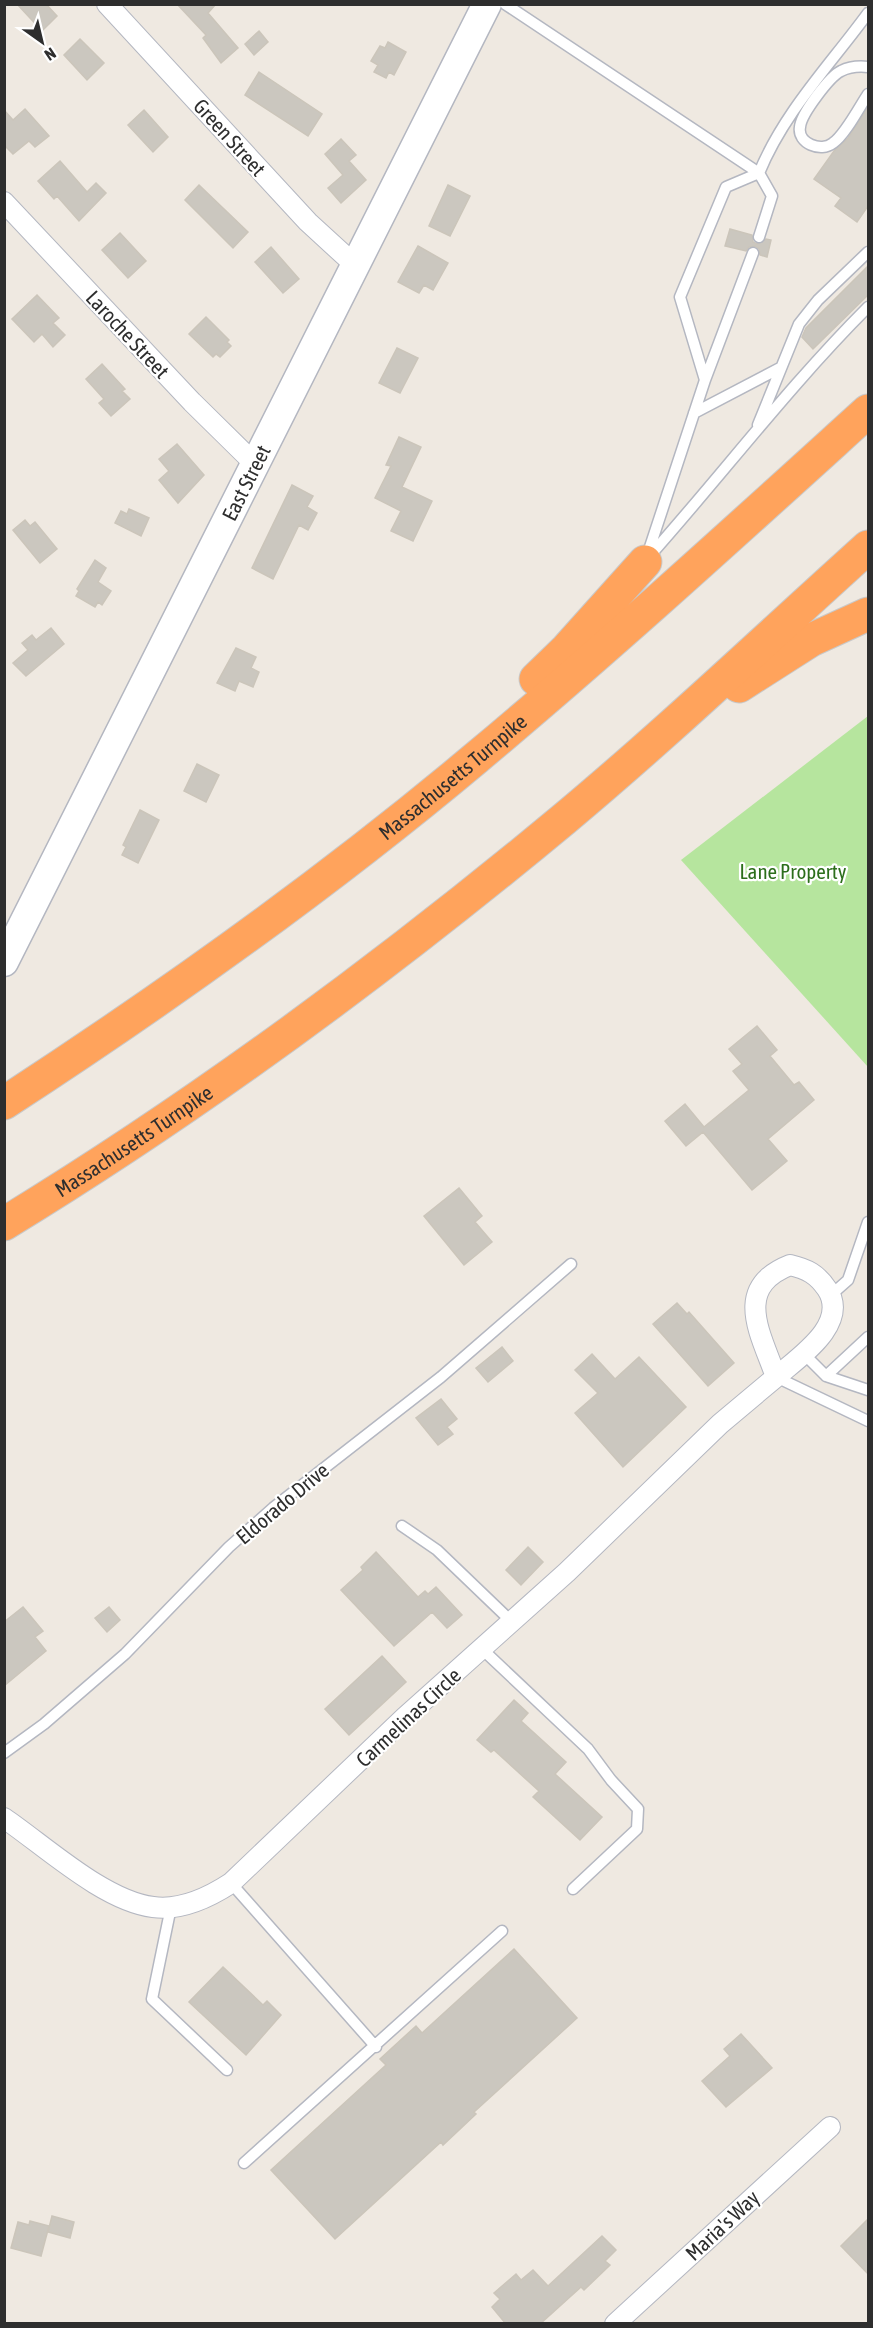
<svg xmlns="http://www.w3.org/2000/svg" width="873" height="2328" viewBox="0 0 873 2328" font-family="'Asap Condensed',sans-serif">
  <rect width="100%" height="100%" fill="#efe9e1"/>
  <path fill="#b6e59e" d="M868,716V1067L681,860Z"/>
  <path fill="#cbc7bf" stroke="#cbc5ba" stroke-width="1.5" d="M17,4H46L57,16L42,31Z
    M177,4H216L208,13L238,48L221,63L203,38L206,35Z
    M259,31L268,42L254,55L245,44Z
    M80,39L104,63L87,80L64,55Z
    M388,42L406,52L394,75L389,72L386,78L374,72L378,65L371,61L380,46L385,48Z
    M259,72L322,114L308,136L245,95Z
    M868,107V206L857,222L835,206L841,198L814,179L834,151L848,138Z
    M25,109L49,136L35,147L29,141L13,154L4,145V110L13,120Z
    M144,110L168,137L153,152L128,125Z
    M341,139L356,155L349,161L366,180L341,203L328,188L343,175L325,154Z
    M60,161L87,192L96,183L106,193L79,221L57,196L54,199L38,181Z
    M199,185L248,232L233,248L185,200Z
    M448,185L470,196L450,236L429,226Z
    M730,229L752,235L753,242L757,244L766,239L771,240L767,257L760,255L759,249L755,246L749,247L746,251L725,246Z
    M120,233L146,261L128,278L102,250Z
    M418,246L448,263L433,290L424,285L419,293L398,282Z
    M271,247L299,279L283,293L255,262Z
    M868,266V295L813,349L802,337L806,328Z
    M37,295L59,318L53,323L65,335L53,347L42,334L34,342L12,319Z
    M206,317L229,340L227,342L231,346L220,357L216,354L213,357L189,334Z
    M397,348L418,358L400,393L379,383Z
    M102,364L125,389L122,391L130,399L111,416L99,403L104,399L86,379Z
    M399,437L421,447L402,487L432,501L413,541L391,531L401,511L375,498L391,466L386,465Z
    M177,444L204,475L178,503L159,480L169,471L159,459Z
    M292,485L313,496L307,507L317,513L308,530L299,525L273,579L252,568Z
    M129,509L149,518L141,536L115,523L121,511L127,514Z
    M25,520L30,526L35,522L57,549L40,563L13,530Z
    M95,560L106,568L98,582L111,591L102,605L98,602L95,607L76,596L79,591L77,589Z
    M51,628L64,644L26,676L13,663L28,650L22,643L32,635L36,640Z
    M236,648L256,657L251,668L259,672L253,687L239,681L235,691L217,683Z
    M197,764L219,775L206,802L184,791Z
    M140,810L159,820L138,863L122,855L126,847L123,845Z
    M757,1026L777,1050L770,1056L794,1085L799,1082L814,1100L768,1139L787,1161L752,1190L703,1132L686,1146L665,1121L685,1104L704,1127L749,1090L733,1071L742,1064L729,1049Z
    M459,1188L482,1216L475,1222L492,1242L464,1265L424,1216Z
    M677,1303L687,1314L689,1312L734,1363L708,1386L653,1324Z
    M502,1347L513,1361L488,1382L476,1368Z
    M592,1354L615,1379L639,1357L686,1407L623,1467L575,1413L598,1393L575,1370Z
    M441,1399L457,1419L447,1427L453,1434L438,1445L416,1418Z
    M528,1547L543,1562L521,1585L506,1570Z
    M376,1552L418,1597L425,1591L428,1594L436,1587L462,1615L447,1628L432,1612L394,1646L341,1590L363,1570L361,1567Z
    M23,1607L43,1631L35,1637L46,1651L4,1686V1622Z
    M109,1607L120,1620L107,1632L95,1618Z
    M382,1656L406,1682L349,1735L325,1709Z
    M514,1700L528,1713L521,1721L566,1762L555,1774L602,1817L580,1840L533,1797L539,1791L494,1750L491,1752L477,1740Z
    M514,1949L577,2018L474,2112L476,2114L443,2145L441,2142L335,2239L271,2170L386,2065L380,2059L416,2026L422,2033Z
    M223,1967L263,2005L267,2001L281,2015L246,2055L189,2002Z
    M741,2034L772,2068L726,2107L702,2081L730,2056L724,2049Z
    M52,2216L74,2222L70,2238L48,2232Z
    M868,2219V2274L841,2246Z
    M30,2221L49,2226L41,2256L11,2248L18,2222L29,2225Z
    M602,2236L616,2250L605,2261L610,2265L584,2290L581,2287L540,2324H506L492,2307L500,2299L494,2293L516,2274L521,2280L533,2270L548,2286Z"/>
  <g fill="none" stroke-linecap="round" stroke-linejoin="round">
    <defs>
      <path id="service" d="M505,4L759,173
        M868,67C859,66 849,67 841,71C830,76 801,114 800,127C797,143 821,153 833,143C845,135 860,106 868,94
        M759,237L772,196L759,173C784,112 830,65 868,13
        M705,380L680,297L726,187L759,173
        M694,413L780,368
        M758,425L799,324L818,300L868,252
        M647,556L705,380L753,253
        M647,559C722,475 789,386 868,307
        M831,1295L848,1280L868,1222
        M803,1353L826,1376L868,1390
        M826,1376L868,1337
        M776,1377L868,1421
        M402,1526L437,1550L512,1622
        M482,1649L588,1749L611,1780L638,1809L637,1829L573,1889
        M4,1753L44,1724L125,1654L229,1547L273,1508L441,1377L571,1264
        M231,1883L376,2047
        M171,1907L152,1999L227,2070
        M244,2163L502,1931"/>
      <path id="minor" d="M107,4L308,222L356,266
        M4,202L192,402L254,463
        M790,1265C807,1269 817,1274 827,1289C850,1324 799,1357 776,1377C761,1334 732,1288 790,1265Z
        M4,1818C45,1846 104,1901 153,1907C181,1911 208,1898 231,1883L404,1718L567,1572L720,1424L776,1377
        M615,2324L830,2127"/>
      <g id="secondary">
        <path id="s1" d="M4,962L487,4"/>
      </g>
      <g id="motorway">
        <path d="M536,679L567,649L645,562"/>
        <path d="M739,686L811,640L868,614"/>
        <path id="s2" d="M4,1103C167,997 327,883 476,758C610,646 739,528 868,411"/>
        <path id="s3" d="M4,1224C201,1104 387,966 564,819C668,732 767,638 868,547"/>
      </g>
    </defs>
    <use href="#service" stroke="#b4b7c1" stroke-width="13"/>
    <use href="#minor" stroke="#b4b7c1" stroke-width="22"/>
    <use href="#secondary" stroke="#b4b7c1" stroke-width="31"/>
    <use href="#motorway" stroke="#c9c9c9" stroke-width="35"/>
    <use href="#service" stroke="#fff" stroke-width="10"/>
    <use href="#minor" stroke="#fff" stroke-width="20"/>
    <use href="#secondary" stroke="#fff" stroke-width="28"/>
    <use href="#motorway" stroke="#ffa35c" stroke-width="33"/>
  </g>
  <g text-anchor="middle" dominant-baseline="central" stroke-width="4.5" stroke-linejoin="round" paint-order="stroke">
    <g font-size="21" fill="#2e2e2e" stroke="#fff">
      <text transform="translate(230 137) rotate(48)">Green Street</text>
      <text transform="translate(128 334) rotate(47)">Laroche Street</text>
      <text stroke="none"><textPath href="#s1" startOffset="537">East Street</textPath></text>
      <text stroke="none"><textPath href="#s2" startOffset="555">Massachusetts Turnpike</textPath></text>
      <text stroke="none"><textPath href="#s3" startOffset="154">Massachusetts Turnpike</textPath></text>
      <text transform="translate(282 1503) rotate(-40)">Eldorado Drive</text>
      <text transform="translate(408 1717) rotate(-43)">Carmelinas Circle</text>
      <text transform="translate(722 2225) rotate(-43)">Maria's Way</text>
    </g>
    <g font-size="21" fill="#2c6e1b" stroke="#fff">
      <text x="793" y="871">Lane Property</text>
    </g>
  </g>
  <rect width="873" height="2328" fill="none" stroke="#2e2e2e" stroke-width="12"/>
  <g transform="translate(42 42) rotate(146)" stroke="#ffffff" stroke-width="4.5" paint-order="stroke">
  <path d="M0-4.5L10 22L0 15L-10 22Z" fill="#2e2e2e"/>
  <text y="-9" font-size="16" font-weight="bold" text-anchor="middle" fill="#2e2e2e">N</text>
  </g>
</svg>
